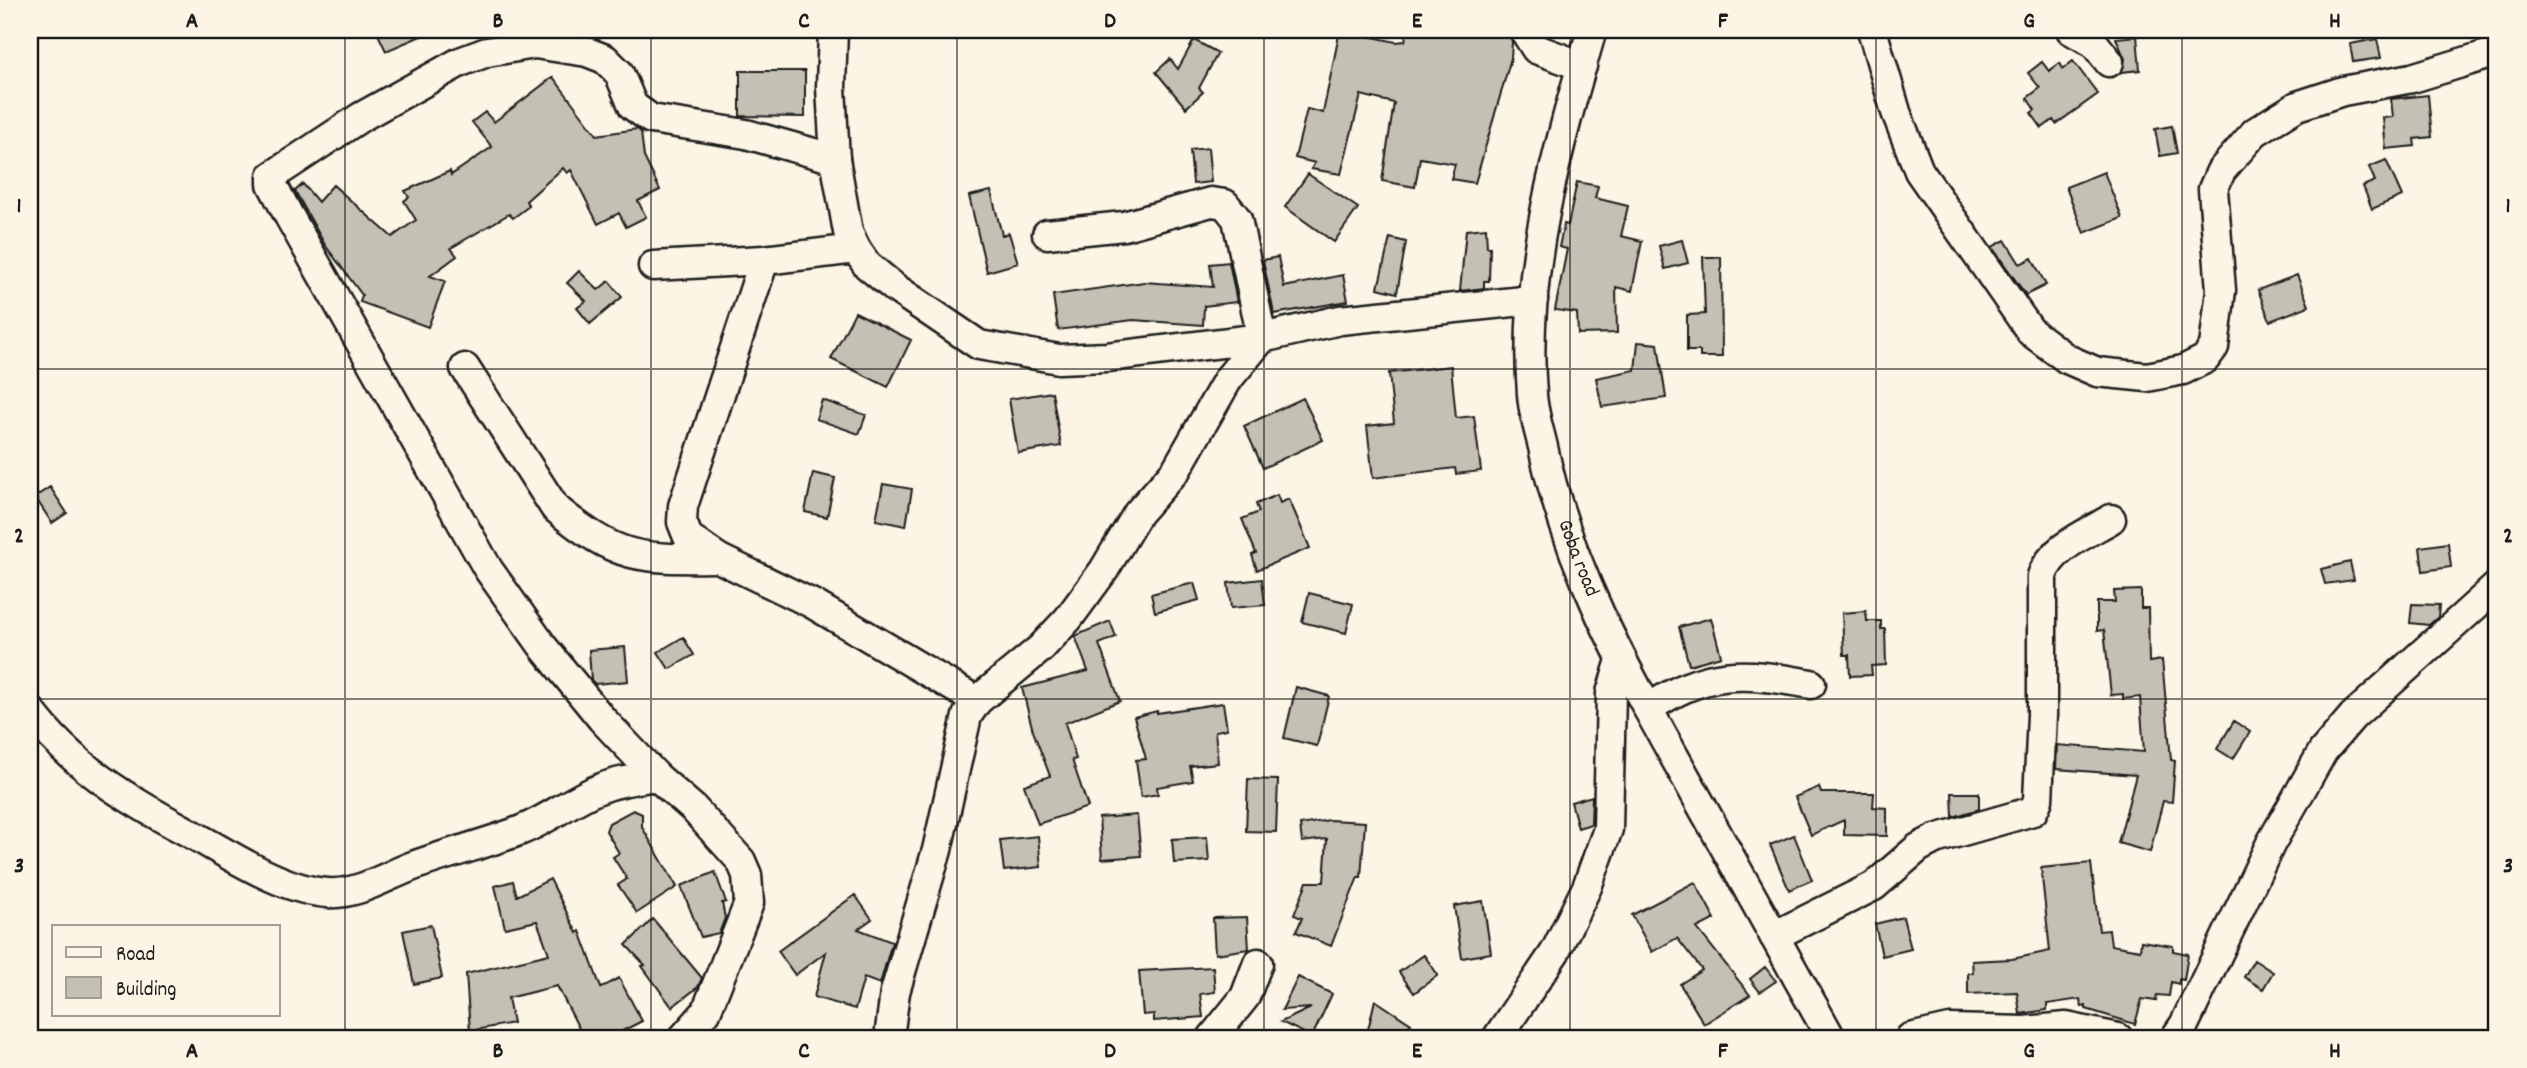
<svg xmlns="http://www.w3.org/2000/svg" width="2527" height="1068" viewBox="0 0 2527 1068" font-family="Dekko,sans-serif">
  <rect width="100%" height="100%" fill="#fcf5e5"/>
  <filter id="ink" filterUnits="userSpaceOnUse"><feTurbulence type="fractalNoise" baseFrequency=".0143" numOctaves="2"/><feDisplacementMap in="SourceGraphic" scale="14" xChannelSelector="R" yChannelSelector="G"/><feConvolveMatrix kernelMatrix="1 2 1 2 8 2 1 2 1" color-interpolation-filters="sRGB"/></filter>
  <g filter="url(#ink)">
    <path fill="#c4c0b3" stroke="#1c1c1c" stroke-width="2" d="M376,30H435L386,51Z
      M1340,30L1396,42L1405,41L1407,30H1508L1512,42L1511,58L1475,183L1451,179L1455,164L1420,158L1415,187L1382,181L1394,103L1361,95L1341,174L1311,169L1315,163L1295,158L1307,109L1323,113Z
      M2137,36L2140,70L2121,72L2125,59L2116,38Z
      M2377,39L2381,58L2353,62L2350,44Z
      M1194,40L1218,53L1199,88L1203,92L1186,108L1156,72L1170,59L1178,69Z
      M2073,61L2098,94L2056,124L2053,120L2042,128L2031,113L2035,110L2027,98L2040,88L2028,73L2042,62L2049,71L2060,63L2063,69Z
      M740,71H805V117L740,116Z
      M553,77L597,135L637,129L641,132L644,157L660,190L638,201L646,217L626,227L619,213L598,224L571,170L567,173L563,168L526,201L529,206L513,218L509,214L451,248L457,256L430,276L445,281L428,327L360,302L362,295L325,245L295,191L303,184L318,202L333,185L392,237L416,220L404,201L409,197L405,191L450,171L451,175L492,147L472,122L485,112L494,122Z
      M2428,95L2432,137L2414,139L2415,146L2386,149L2383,118L2393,117L2391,99Z
      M2172,126L2177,153L2160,156L2155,129Z
      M1208,148L1211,182L1193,184L1190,150Z
      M2386,160L2402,196L2372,209L2363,186L2375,181L2369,167Z
      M2104,172L2122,218L2084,233L2066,187Z
      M1308,174L1358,208L1334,242L1285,207Z
      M1577,182L1598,186L1595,198L1628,206L1621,236L1642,241L1632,291L1616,287L1617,333L1578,334L1577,313L1555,310L1567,249L1559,247L1564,224L1568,225Z
      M991,191L1002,235L1009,233L1018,263L987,272L969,196Z
      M1486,228L1487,247H1490L1489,281H1484V288L1460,291L1466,230Z
      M1390,238L1406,242L1397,293L1378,288Z
      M1682,240L1688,263L1665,269L1659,246Z
      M2005,240L2020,264L2032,258L2046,285L2026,295L1992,247Z
      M1278,257L1284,287L1343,275L1348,301L1274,314L1263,260Z
      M1703,257H1721L1722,357H1700V351H1687V315L1705,314Z
      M1229,262L1237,302L1204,306L1203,325L1133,320L1058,330L1053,295L1144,282L1213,287L1210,264Z
      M579,271L598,290L609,281L622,297L590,324L577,308L586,301L567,283Z
      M2297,275L2309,306L2270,321L2258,290Z
      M855,312L911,340L888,387L831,359Z
      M1638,342L1658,344L1666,398L1602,407L1596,378L1635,370Z
      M1451,366L1456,418L1474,416L1481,471L1456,474L1455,468L1373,478L1367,426L1394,423L1389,373Z
      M1052,392L1061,446L1018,453L1009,399Z
      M1303,398L1323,440L1263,468L1244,426Z
      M822,400L866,415L859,434L816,419Z
      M813,473L835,478L827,517L805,512Z
      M883,484L912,489L906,526L876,520Z
      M50,487L67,513L52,523L35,497Z
      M1277,495L1280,503L1289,499L1310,548L1257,570L1252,555L1256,553L1242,519L1259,512L1256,504Z
      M2448,543L2451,567L2423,571L2420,547Z
      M2350,562L2354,580L2325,584L2321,569Z
      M1262,579L1265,605L1231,608L1228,583Z
      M1194,583L1199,600L1155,612L1151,594Z
      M2141,590V608H2148L2149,662L2162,660L2171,760L2175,761L2172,802L2163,801L2150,852L2118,843L2136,775L2056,769L2057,745L2144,752L2140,697L2123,699V694L2111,695L2104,630L2097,631V602H2115L2114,591Z
      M1309,593L1353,604L1346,633L1302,622Z
      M2412,604L2439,605L2438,617L2429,625L2410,623Z
      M1866,611L1867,621H1881V629H1885L1886,665L1871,666L1872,675L1850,676L1849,655H1844L1842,613Z
      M1711,618L1721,656L1689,665L1679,627Z
      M1110,621L1116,637L1099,644L1120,701L1065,723L1076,759L1072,760L1088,807L1038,824L1024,785L1050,776L1033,731L1022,688L1088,671L1075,636Z
      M683,637L694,655L669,669L658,652Z
      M625,647L628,681L595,684L591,680L589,650Z
      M1296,687L1329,696L1317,746L1284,738Z
      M1223,703L1227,729L1215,731L1218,763L1190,766L1193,781L1157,787L1158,794L1141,797L1136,760L1146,759L1134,717L1157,711V713Z
      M2234,721L2250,732L2233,759L2217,749Z
      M1248,779L1278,780L1276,832L1246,831Z
      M1819,787L1821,793H1874L1873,807L1887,808V836L1844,835V820L1811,835L1795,797Z
      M1952,793H1979V809L1953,817Z
      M1592,796L1591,824L1578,828L1571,802Z
      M633,810L642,814V827L677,887L637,913L618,885L627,879L613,857L619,853L606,831L609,823Z
      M1137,815L1141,856L1102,859L1099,818Z
      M1329,820L1365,822L1361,877H1358L1331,946L1296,932L1302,918L1294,915L1307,882H1324L1327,839L1302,842L1300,825Z
      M1794,835L1812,880L1789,890L1770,845Z
      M1038,836L1041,867L1004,871L1000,840Z
      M1207,837L1209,861L1174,863L1172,839Z
      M2091,863L2099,931L2109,930L2111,945L2140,950L2141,941L2173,946V951L2188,954L2184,980L2179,979V984L2171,982L2169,996L2157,995L2156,1001L2142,999L2135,1024L2086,1009V1006L2082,1007L2080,999L2047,1004V1010L2020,1014L2017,992L1968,994V973H1973L1972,961L2012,959L2050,951L2041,868Z
      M715,872L726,902L722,903L725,918L719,933L701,937L681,886Z
      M550,879L577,933L580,931L601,988L619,978L642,1021L609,1038H584L557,986L508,998L513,1023L470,1031L466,974L549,954L537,921L505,928L495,886L513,881L517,896Z
      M1695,882L1715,919L1697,928L1750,995L1704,1024L1680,984L1702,970L1677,938L1652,952L1632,915Z
      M855,895L872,919L858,929L892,942L880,984L864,978L855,1009L814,997L826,952L795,975L778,951Z
      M1483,901L1491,953L1462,958L1454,906Z
      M1247,917L1249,949L1215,954L1213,918Z
      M1903,917L1911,949L1882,956L1875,924Z
      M653,919L702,978L698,987L672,1007L642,966L645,965L626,945Z
      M431,925L442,978L414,984L403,931Z
      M1424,955L1438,975L1414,993L1399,972Z
      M2254,960L2273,972L2263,989L2244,977Z
      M1213,967L1215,992L1200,994L1203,1017L1154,1021V1014L1143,1015L1139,971Z
      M1765,967L1776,981L1760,992L1750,979Z
      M1298,977L1332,994L1312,1037L1281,1022L1311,1008L1282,1010Z
      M1375,1000L1411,1024L1396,1038H1366Z"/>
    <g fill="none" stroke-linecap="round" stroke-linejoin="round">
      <defs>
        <g id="minor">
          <path d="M833,30L831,87L835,159L848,232L856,249L867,265L895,288L979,345L1059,359L1107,357L1262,338L1340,320L1533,300"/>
          <path d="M1524,30L1536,49L1582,66"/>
          <path id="s1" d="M1592,30C1558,147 1522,271 1532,394C1533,412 1539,430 1543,447C1568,567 1626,670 1685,776C1734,863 1782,951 1831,1038"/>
          <path d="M1872,30L1896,112L1919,171L2031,332L2067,359L2097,372L2147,377L2183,370L2205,359L2214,347L2221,290L2213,189L2221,171L2255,132L2297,106L2343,91L2412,78L2497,52"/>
          <path d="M2071,30L2094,43L2109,62"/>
          <path d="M764,260L683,506L682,522L688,537L718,558L813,604L977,701"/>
          <path d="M653,266L764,260L856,249"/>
          <path d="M465,368L555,508C619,560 638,559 718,558"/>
          <path d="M1648,709C1706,668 1744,672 1811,684"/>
          <path d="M30,710C70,765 128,800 188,832C227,853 283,891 328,893C358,895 386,876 413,866C448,853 485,844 519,831C548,820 571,800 599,789C617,781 637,779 656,776"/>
          <path d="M1774,936L1874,886L1918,848L1935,839L2033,811L2038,800L2042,715V576C2051,548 2086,534 2111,519"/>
          <path d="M683,1038L706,1012L749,903L747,875L741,861L694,809L656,776L602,719L544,648L488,569L289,216L272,184V176L361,117L460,62L487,52L535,44L587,52L605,59L619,73L633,106L651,119L746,134L835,159"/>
          <path d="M889,1038L895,992L937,850L967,716L977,701L1041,648L1068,619L1104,570L1138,513L1176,470L1228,379L1262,338L1237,219L1225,204L1211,202L1124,226L1047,234"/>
          <path d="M1212,1038L1245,997L1258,963"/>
          <path d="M1497,1038L1555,952L1587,887L1608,829L1611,693L1621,660"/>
          <path d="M1910,1038L1950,1029L2024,1031L2066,1027L2118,1038"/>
          <path d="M2175,1038L2184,1025L2271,843L2323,751L2353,716L2497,586"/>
        </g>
      </defs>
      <use href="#minor" stroke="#1c1c1c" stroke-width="33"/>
      <use href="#minor" stroke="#fcf5e5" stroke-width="28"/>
    </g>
  </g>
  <path fill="none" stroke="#1c1c1c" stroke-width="2" stroke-opacity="0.55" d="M345,30V1038M651,30V1038M957,30V1038M1264,30V1038M1570,30V1038M1876,30V1038M2182,30V1038M30,369H2497M30,699H2497"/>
  <g text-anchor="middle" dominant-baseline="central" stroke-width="5" stroke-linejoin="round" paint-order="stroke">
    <g font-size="21" fill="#1c1c1c" stroke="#fcf5e5">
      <text stroke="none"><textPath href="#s1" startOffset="542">Goba road</textPath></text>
    </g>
  </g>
  <rect width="2527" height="1068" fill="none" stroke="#fcf5e5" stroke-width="77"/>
  <rect x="52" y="925" width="228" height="91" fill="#fcf5e5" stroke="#a29e95" stroke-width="2"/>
  <rect x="66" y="947" width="35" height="10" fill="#fcf5e5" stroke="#a29e95" stroke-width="2"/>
  <text x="116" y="960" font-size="21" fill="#1c1c1c">Road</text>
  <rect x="66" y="977" width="35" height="21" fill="#c4c0b3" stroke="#a29e95" stroke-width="2"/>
  <text x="116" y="995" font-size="21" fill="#1c1c1c">Building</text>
  <rect x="38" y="38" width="2450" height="992" fill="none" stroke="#1c1c1c" stroke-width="2.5"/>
  <g font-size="23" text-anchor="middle" font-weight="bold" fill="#1c1c1c">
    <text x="192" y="27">A</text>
    <text x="498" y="27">B</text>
    <text x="804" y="27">C</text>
    <text x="1110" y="27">D</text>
    <text x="1417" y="27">E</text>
    <text x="1723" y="27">F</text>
    <text x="2029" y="27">G</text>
    <text x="2335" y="27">H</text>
    <text x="19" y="212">1</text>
    <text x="2508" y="212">1</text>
    <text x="19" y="542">2</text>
    <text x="2508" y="542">2</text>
    <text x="19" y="872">3</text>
    <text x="2508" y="872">3</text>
    <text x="192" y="1057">A</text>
    <text x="498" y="1057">B</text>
    <text x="804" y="1057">C</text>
    <text x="1110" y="1057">D</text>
    <text x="1417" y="1057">E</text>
    <text x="1723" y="1057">F</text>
    <text x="2029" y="1057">G</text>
    <text x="2335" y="1057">H</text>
  </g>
</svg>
